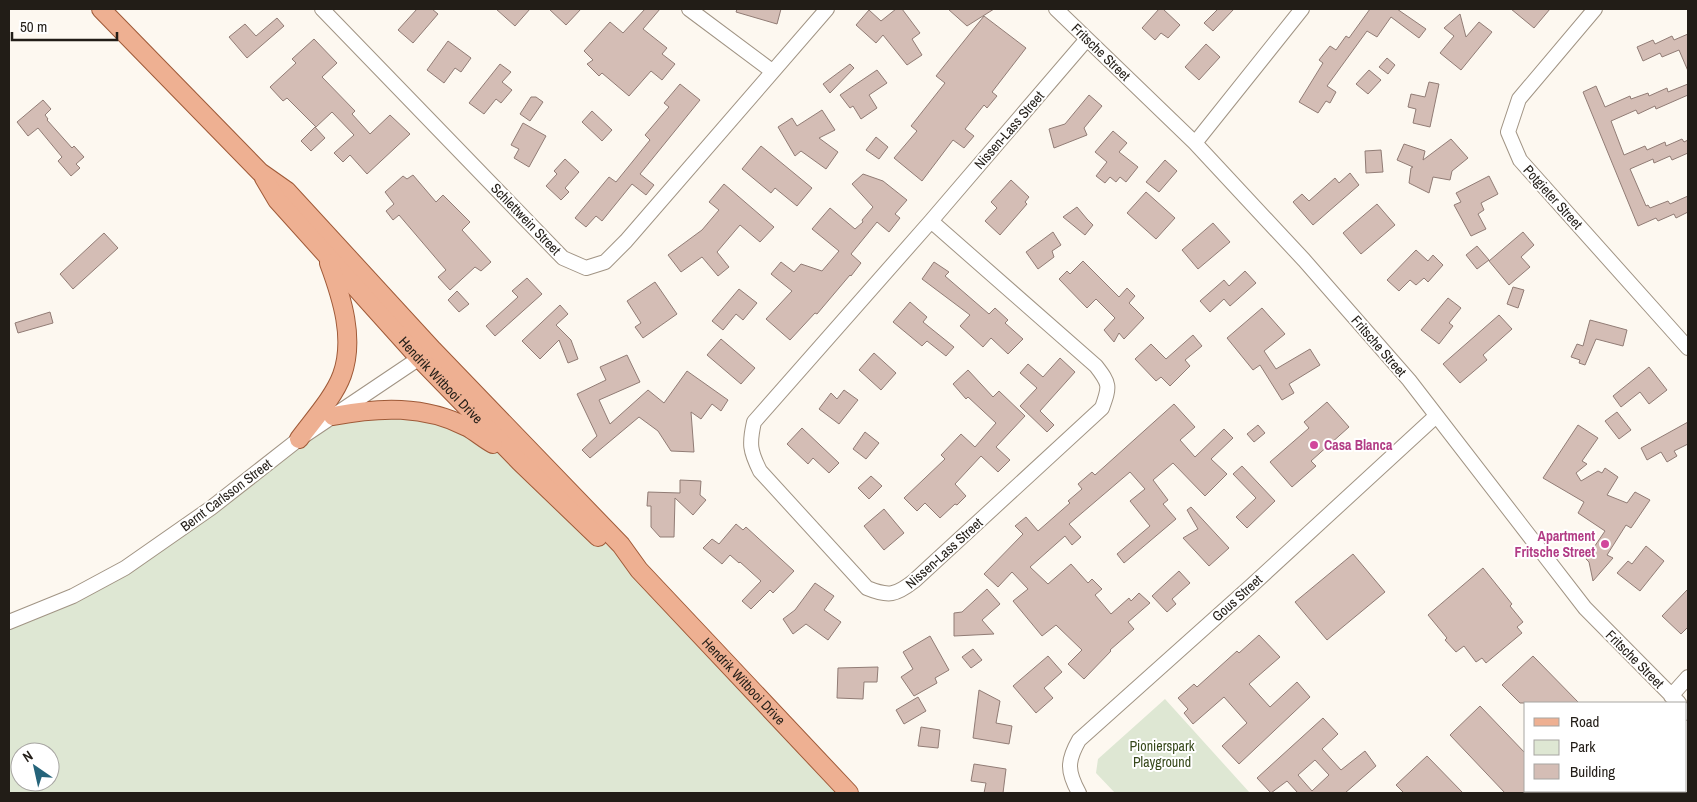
<svg xmlns="http://www.w3.org/2000/svg" width="1697" height="802" viewBox="0 0 1697 802" font-family="'Archivo Narrow',sans-serif">
  <rect width="100%" height="100%" fill="#fdf8f0"/>
  <path fill="#dee7d3" fill-rule="evenodd" d="M419,411L520,462L615,553L639,570L849,793H9V622L72,596L333,416ZM20,752H50V782H20Z
    M1165,699L1250,793H1115L1096,773L1098,759Z"/>
  <path fill="#d4bdb5" stroke="#917c75" fill-rule="evenodd" d="M417,9H432L438,14L413,43L398,30Z
    M496,9H530L515,26Z
    M549,9H581L566,25Z
    M645,9H660L643,29L667,48L662,54L675,64L662,80L651,71L629,96L602,73L599,76L587,64L593,60L584,51L610,22L623,33Z
    M737,9H781L777,24L736,12Z
    M896,9H902L920,33L912,39L922,55L907,65L883,35L876,43L856,25L869,10L881,21Z
    M948,9H994L967,26Z
    M1159,9H1163L1180,25L1168,38L1161,33L1155,40L1142,28Z
    M1218,9H1234L1213,31L1204,23Z
    M1370,9H1397L1426,29L1419,38L1391,17L1377,37L1367,31L1327,86L1336,92L1330,103L1326,101L1318,113L1299,102L1323,63L1319,60L1330,46L1336,50L1346,36L1349,38Z
    M1511,9H1550L1534,28Z
    M1460,14L1466,37L1479,22L1492,32L1461,70L1440,53L1454,36L1444,28Z
    M984,16L1026,48L992,92L997,96L987,108L984,105L965,129L974,136L964,148L953,140L922,181L894,158L917,131L911,126L945,83L936,76Z
    M277,18L284,26L247,58L229,37L245,24L256,36Z
    M1688,34V71L1679,50L1662,57L1660,53L1643,61L1637,47L1653,40L1655,44L1672,36L1674,40Z
    M314,39L337,63L322,77L355,111L352,114L370,134L390,115L410,134L367,174L350,155L343,162L334,153L354,135L332,112L316,127L287,98L283,101L270,87L296,63L292,59Z
    M448,41L471,58L461,72L455,68L444,83L427,70Z
    M1206,44L1220,57L1199,80L1185,67Z
    M1387,58L1395,65L1388,74L1379,67Z
    M500,64L511,72L502,82L512,90L501,103L496,99L484,114L469,103Z
    M850,64L854,68L830,93L823,84Z
    M877,70L887,83L869,95L877,108L861,119L853,106L850,108L840,95Z
    M1369,70L1381,80L1368,94L1356,84Z
    M1429,82L1439,84L1430,127L1413,123L1416,109L1408,107L1411,94L1425,97Z
    M680,84L700,100L640,174L654,185L646,195L632,184L602,221L596,216L586,227L575,218L609,177L616,182L650,140L645,135L669,107L664,103Z
    M1688,84V95L1656,109L1655,106L1638,114L1636,110L1611,121L1624,155L1645,146L1647,150L1665,142L1666,146L1682,139L1684,142L1688,140V153L1672,160L1670,156L1654,163L1653,159L1630,169L1646,206L1648,205L1650,208L1668,201L1670,204L1688,196V212L1676,218L1674,214L1658,221L1656,218L1638,226L1583,92L1596,86L1605,107L1630,96L1631,99L1648,93L1649,96L1667,88L1668,92Z
    M1089,95L1102,106L1084,128L1087,135L1054,148L1049,129L1065,124Z
    M531,97H536L543,102L530,121L520,114Z
    M43,100L51,109L45,115L48,119L47,120L72,148L74,146L84,157L76,164L80,168L71,176L58,161L62,157L38,128L28,136L17,122Z
    M822,110L835,130L819,138L838,152L826,169L801,151L795,156L778,127L792,118L797,126Z
    M592,111L612,130L602,141L582,122Z
    M523,123L546,136L529,167L514,158L519,149L511,145Z
    M315,127L325,138L311,151L301,141Z
    M1113,131L1127,143L1119,152L1138,167L1126,182L1120,177L1116,182L1110,177L1105,183L1096,176L1107,162L1095,152Z
    M876,137L888,147L879,159L866,150Z
    M1451,139L1468,158L1452,171L1450,180L1433,177L1429,193L1409,183L1411,168L1413,167L1397,160L1404,144L1425,151L1423,160Z
    M761,146L812,188L797,206L775,188L771,193L742,169Z
    M1381,150L1383,172L1366,173L1365,151Z
    M565,159L579,172L565,188L569,192L561,200L546,186L557,174L554,171Z
    M1165,160L1177,171L1159,192L1146,182Z
    M1350,173L1359,185L1313,225L1293,202L1302,194L1309,201L1335,178L1339,183Z
    M863,174L883,181L907,200L895,214L900,218L889,232L877,222L851,254L861,263L851,276L850,275L817,314L815,313L790,340L766,319L792,291L771,274L781,262L794,272L801,264L822,271L839,251L812,229L830,208L855,229L863,222L862,220L873,207L852,184Z
    M413,175L436,202L443,195L470,222L462,230L491,262L481,271L475,267L450,290L438,277L446,270L399,215L393,220L386,211L394,204L385,192L403,176L407,179Z
    M1489,176L1498,194L1481,203L1484,210L1478,214L1486,229L1471,236L1454,205L1461,202L1456,193Z
    M1011,180L1029,197L1025,202L1027,204L1000,235L985,221L997,208L991,202Z
    M724,184L774,227L760,242L740,225L717,252L729,267L718,276L702,257L681,272L668,255L702,230L719,210L709,202Z
    M1146,192L1175,218L1156,239L1127,213Z
    M1377,204L1395,225L1361,254L1343,233Z
    M1077,207L1087,219L1093,225L1085,235L1063,217Z
    M1213,223L1230,242L1198,269L1182,250Z
    M1053,232L1061,245L1052,251L1054,257L1038,269L1026,252Z
    M1523,232L1534,245L1521,257L1530,267L1509,285L1489,261Z
    M104,233L118,248L73,289L60,274Z
    M1477,246L1489,260L1477,269L1466,255Z
    M1416,250L1428,261L1433,255L1443,265L1428,282L1424,278L1416,285L1410,280L1399,291L1387,280Z
    M1083,261L1119,297L1127,288L1135,296L1129,303L1144,318L1124,339L1119,333L1114,342L1104,330L1115,318L1096,299L1087,308L1059,279L1067,271L1070,274Z
    M934,262L949,272L945,276L989,314L995,308L1008,320L1005,323L1023,339L1008,354L991,338L983,347L960,326L970,315L922,279Z
    M1245,271L1256,283L1230,306L1224,299L1210,312L1200,301L1224,280L1229,286Z
    M527,278L542,294L495,336L486,326L518,297L512,291Z
    M655,282L677,314L643,338L635,327L641,323L627,301Z
    M1513,287L1524,290L1518,308L1507,304Z
    M739,289L757,303L743,320L736,314L723,330L712,321Z
    M457,291L469,304L459,312L448,300Z
    M1448,298L1461,308L1449,323L1453,326L1439,344L1421,330Z
    M910,302L927,317L923,322L954,347L946,356L927,341L922,346L893,322Z
    M560,305L568,314L556,325L571,340L578,359L568,363L559,340L540,359L522,341Z
    M1262,308L1285,334L1264,351L1276,369L1310,349L1320,365L1289,384L1294,393L1282,400L1260,365L1253,370L1227,338Z
    M50,312L53,323L18,333L15,323Z
    M1499,315L1512,329L1483,355L1487,360L1460,383L1443,364Z
    M1590,320L1627,330L1623,346L1596,339L1585,365L1579,363L1580,360L1571,357L1577,344L1583,346Z
    M1193,335L1202,346L1185,360L1190,366L1170,386L1161,377L1156,381L1135,359L1151,344L1166,359Z
    M721,339L755,368L741,384L707,355Z
    M874,353L896,373L881,390L859,370Z
    M627,355L640,382L599,400L610,424L648,390L664,403L687,371L728,400L721,411L712,404L701,419L691,412L694,452L671,451L658,431L639,417L590,458L582,450L597,436L577,394L606,380L600,367Z
    M1060,358L1075,372L1040,411L1054,425L1047,432L1020,406L1037,388L1020,373L1028,364L1043,377Z
    M1649,367L1667,390L1649,404L1640,392L1621,407L1613,396Z
    M968,370L993,397L999,391L1025,416L996,447L1010,460L998,472L981,456L955,484L966,496L957,505L955,504L940,518L925,503L917,511L904,498L945,459L941,455L961,434L975,447L996,423L968,397L966,399L953,384Z
    M844,390L858,400L839,424L819,409L831,393L837,399Z
    M1327,402L1349,427L1311,461L1316,466L1292,487L1270,462L1309,428L1304,422Z
    M1174,404L1195,427L1180,440L1195,457L1224,429L1233,438L1211,459L1227,474L1205,496L1173,463L1153,480L1168,500L1163,504L1176,519L1124,563L1117,554L1150,526L1130,501L1145,489L1130,472L1069,524L1081,537L1072,545L1065,536L1030,567L1048,584L1071,564L1088,583L1092,579L1102,589L1095,595L1111,614L1129,598L1131,601L1139,593L1150,603L1128,622L1134,629L1110,650L1111,651L1084,679L1068,664L1082,650L1056,625L1042,636L1013,601L1028,589L1012,572L998,587L984,574L1023,534L1015,526L1026,517L1038,531L1070,503L1068,501L1082,489L1078,484L1092,472L1095,475Z
    M1617,412L1631,430L1619,439L1605,421Z
    M1688,422V444L1674,451L1677,456L1667,462L1661,452L1647,460L1641,448Z
    M1258,425L1265,433L1254,442L1247,434Z
    M1578,425L1598,438L1582,461L1587,464L1576,473L1581,481L1598,471L1602,473L1605,468L1618,477L1607,495L1627,503L1635,492L1650,500L1631,528L1626,525L1607,555L1613,558L1593,581L1589,562L1586,559L1605,531L1578,513L1584,502L1543,478Z
    M802,428L839,463L829,473L813,458L808,464L787,444Z
    M865,432L879,443L866,459L853,449Z
    M1242,466L1275,501L1247,528L1236,517L1256,498L1233,474Z
    M871,476L882,486L869,499L858,488Z
    M680,480L701,481L700,495L706,500L693,515L675,498L674,537H660L651,527V506H647L648,492L680,493Z
    M1191,507L1229,548L1209,566L1183,538L1198,529L1187,510Z
    M884,509L904,533L884,550L864,526Z
    M736,524L743,530L746,527L794,571L773,593L770,590L751,609L742,601L761,581L740,562L739,563L730,555L722,564L703,548L712,539L719,544Z
    M1646,546L1664,561L1640,591L1617,573L1628,561L1632,564Z
    M1353,554L1385,592L1327,640L1295,602Z
    M1483,568L1512,604L1510,606L1523,622L1517,627L1522,633L1486,663L1482,658L1476,662L1464,646L1456,652L1445,640L1447,638L1428,615Z
    M1179,571L1190,583L1172,599L1176,604L1167,612L1152,596Z
    M815,583L834,596L824,610L841,622L828,640L806,624L793,634L783,619L795,610Z
    M987,589L1000,604L982,620L994,634L954,636V613L962,612Z
    M1688,589V627L1681,634L1662,616Z
    M1259,635L1280,657L1249,684L1270,707L1297,682L1310,697L1239,764L1222,746L1247,723L1224,697L1193,724L1184,713L1188,709L1178,698L1194,684L1197,687L1237,651L1239,653Z
    M930,636L949,670L935,678L937,683L914,696L901,677L913,669L903,652Z
    M973,649L982,660L971,668L962,657Z
    M1048,656L1062,672L1044,688L1053,698L1036,713L1013,686Z
    M1533,656L1579,703H1520L1502,685Z
    M878,667L877,682H864L863,699L837,698L838,668Z
    M979,690L1000,701L996,723L1012,726L1009,744L973,738Z
    M918,697L926,711L904,724L896,710Z
    M1480,706L1526,754V793H1505L1450,735Z
    M1323,718L1338,734L1322,749L1341,770L1365,751L1376,766L1345,793H1298L1287,781L1271,793L1257,778ZM1315,760L1329,775L1312,791L1298,775Z
    M921,727L940,730L938,748L918,746Z
    M1427,756L1463,793H1404L1396,785Z
    M974,764L1006,769L1003,793H984L986,783L971,781Z"/>
  <g fill="none" stroke-linecap="round" stroke-linejoin="round">
    <defs>
      <path id="minor" d="M322,9L563,258L586,268L605,262L626,241L827,9
        M689,9L772,71
        M1056,9L1195,143L1304,260L1409,380L1585,608L1679,703
        M1595,9L1519,99L1508,132L1520,160L1688,348
        M1195,143L1302,9
        M931,221L1096,366C1110,384 1110,386 1102,408L914,581C896,595 889,597 867,588L760,471C750,451 749,444 754,422L931,221L1087,39
        M9,622L73,596L125,568L211,508L299,439L427,353
        M1671,696L1688,677
        M1686,710L1688,713
        M1079,793C1067,771 1067,761 1079,740L1250,587L1436,416"/>
      <g id="major">
        <path id="s1" d="M101,9L260,172L287,191L433,350L621,545L639,570L849,793"/>
        <path id="s2" d="M264,178L277,200L419,358L520,462L598,537"/>
        <path d="M333,416C379,407 424,405 467,427C476,432 484,439 493,444"/>
        <path d="M299,439C313,420 334,397 342,375C355,339 342,298 329,263"/>
      </g>
    </defs>
    <use href="#minor" stroke="#a19484" stroke-width="16"/>
    <use href="#major" stroke="#9f5a38" stroke-width="20"/>
    <use href="#minor" stroke="#fff" stroke-width="14"/>
    <use href="#major" stroke="#eeb092" stroke-width="18"/>
  </g>
  <g fill="#d1479c" stroke="#fff" stroke-width="2">
    <circle cx="1314" cy="445" r="5"/>
    <circle cx="1605" cy="544" r="5"/>
  </g>
  <g text-anchor="middle" dominant-baseline="central" stroke-width="4" stroke-linejoin="round" paint-order="stroke">
    <g font-size="14" fill="#221d17" stroke="#fff">
      <text transform="translate(1101 52) rotate(44)">Fritsche Street</text>
      <text transform="translate(1009 130) rotate(-49)">Nissen-Lass Street</text>
      <text transform="translate(1553 197) rotate(48)">Potgieter Street</text>
      <text transform="translate(526 219) rotate(46)">Schlettwein Street</text>
      <text transform="translate(1379 346) rotate(49)">Fritsche Street</text>
      <text stroke="none"><textPath href="#s2" startOffset="269">Hendrik Witbooi Drive</textPath></text>
      <text transform="translate(226 495) rotate(-37)">Bernt Carlsson Street</text>
      <text transform="translate(944 553) rotate(-42)">Nissen-Lass Street</text>
      <text transform="translate(1237 598) rotate(-42)">Gous Street</text>
      <text transform="translate(1635 659) rotate(45)">Fritsche Street</text>
      <text stroke="none"><textPath href="#s1" startOffset="931">Hendrik Witbooi Drive</textPath></text>
    </g>
    <g font-size="14" font-weight="bold" fill="#b23c85" stroke="#fff" text-anchor="start">
      <text x="1324" y="445">Casa Blanca</text>
      <text x="1595" y="536" text-anchor="end">Apartment<tspan x="1595" dy="16">Fritsche Street</tspan></text>
    </g>
    <g font-size="14" fill="#37491b" stroke="#fff">
      <text x="1162" y="746">Pionierspark<tspan x="1162" dy="16">Playground</tspan></text>
    </g>
  </g>
  <rect width="1697" height="802" fill="none" stroke="#221d17" stroke-width="20"/>
  <rect x="1524" y="702" width="162" height="90" fill="#ffffff" stroke="#a7a5a2"/>
  <rect x="1534" y="718" width="25" height="8" fill="#eeb092" stroke="#a7a5a2"/>
  <text x="1570" y="727" font-size="15" fill="#221d17">Road</text>
  <rect x="1534" y="740" width="25" height="15" fill="#dee7d3" stroke="#a7a5a2"/>
  <text x="1570" y="752" font-size="15" fill="#221d17">Park</text>
  <rect x="1534" y="764" width="25" height="15" fill="#d4bdb5" stroke="#a7a5a2"/>
  <text x="1570" y="777" font-size="15" fill="#221d17">Building</text>
  <g transform="translate(35 767) rotate(326)"><circle r="24" fill="#ffffff" stroke="#a7a5a2"/>
  <path d="M0-4L9 19L0 12L-9 19Z" fill="#25647a"/>
  <text y="-8" font-size="14" font-weight="bold" text-anchor="middle" fill="#221d17">N</text>
  </g>
  <path d="M12 32v8h105v-8" fill="none" stroke="#221d17" stroke-width="2.5"/>
  <text x="20" y="32" font-size="15" fill="#221d17" stroke="#ffffff" stroke-width="4" paint-order="stroke">50 m</text>
</svg>
